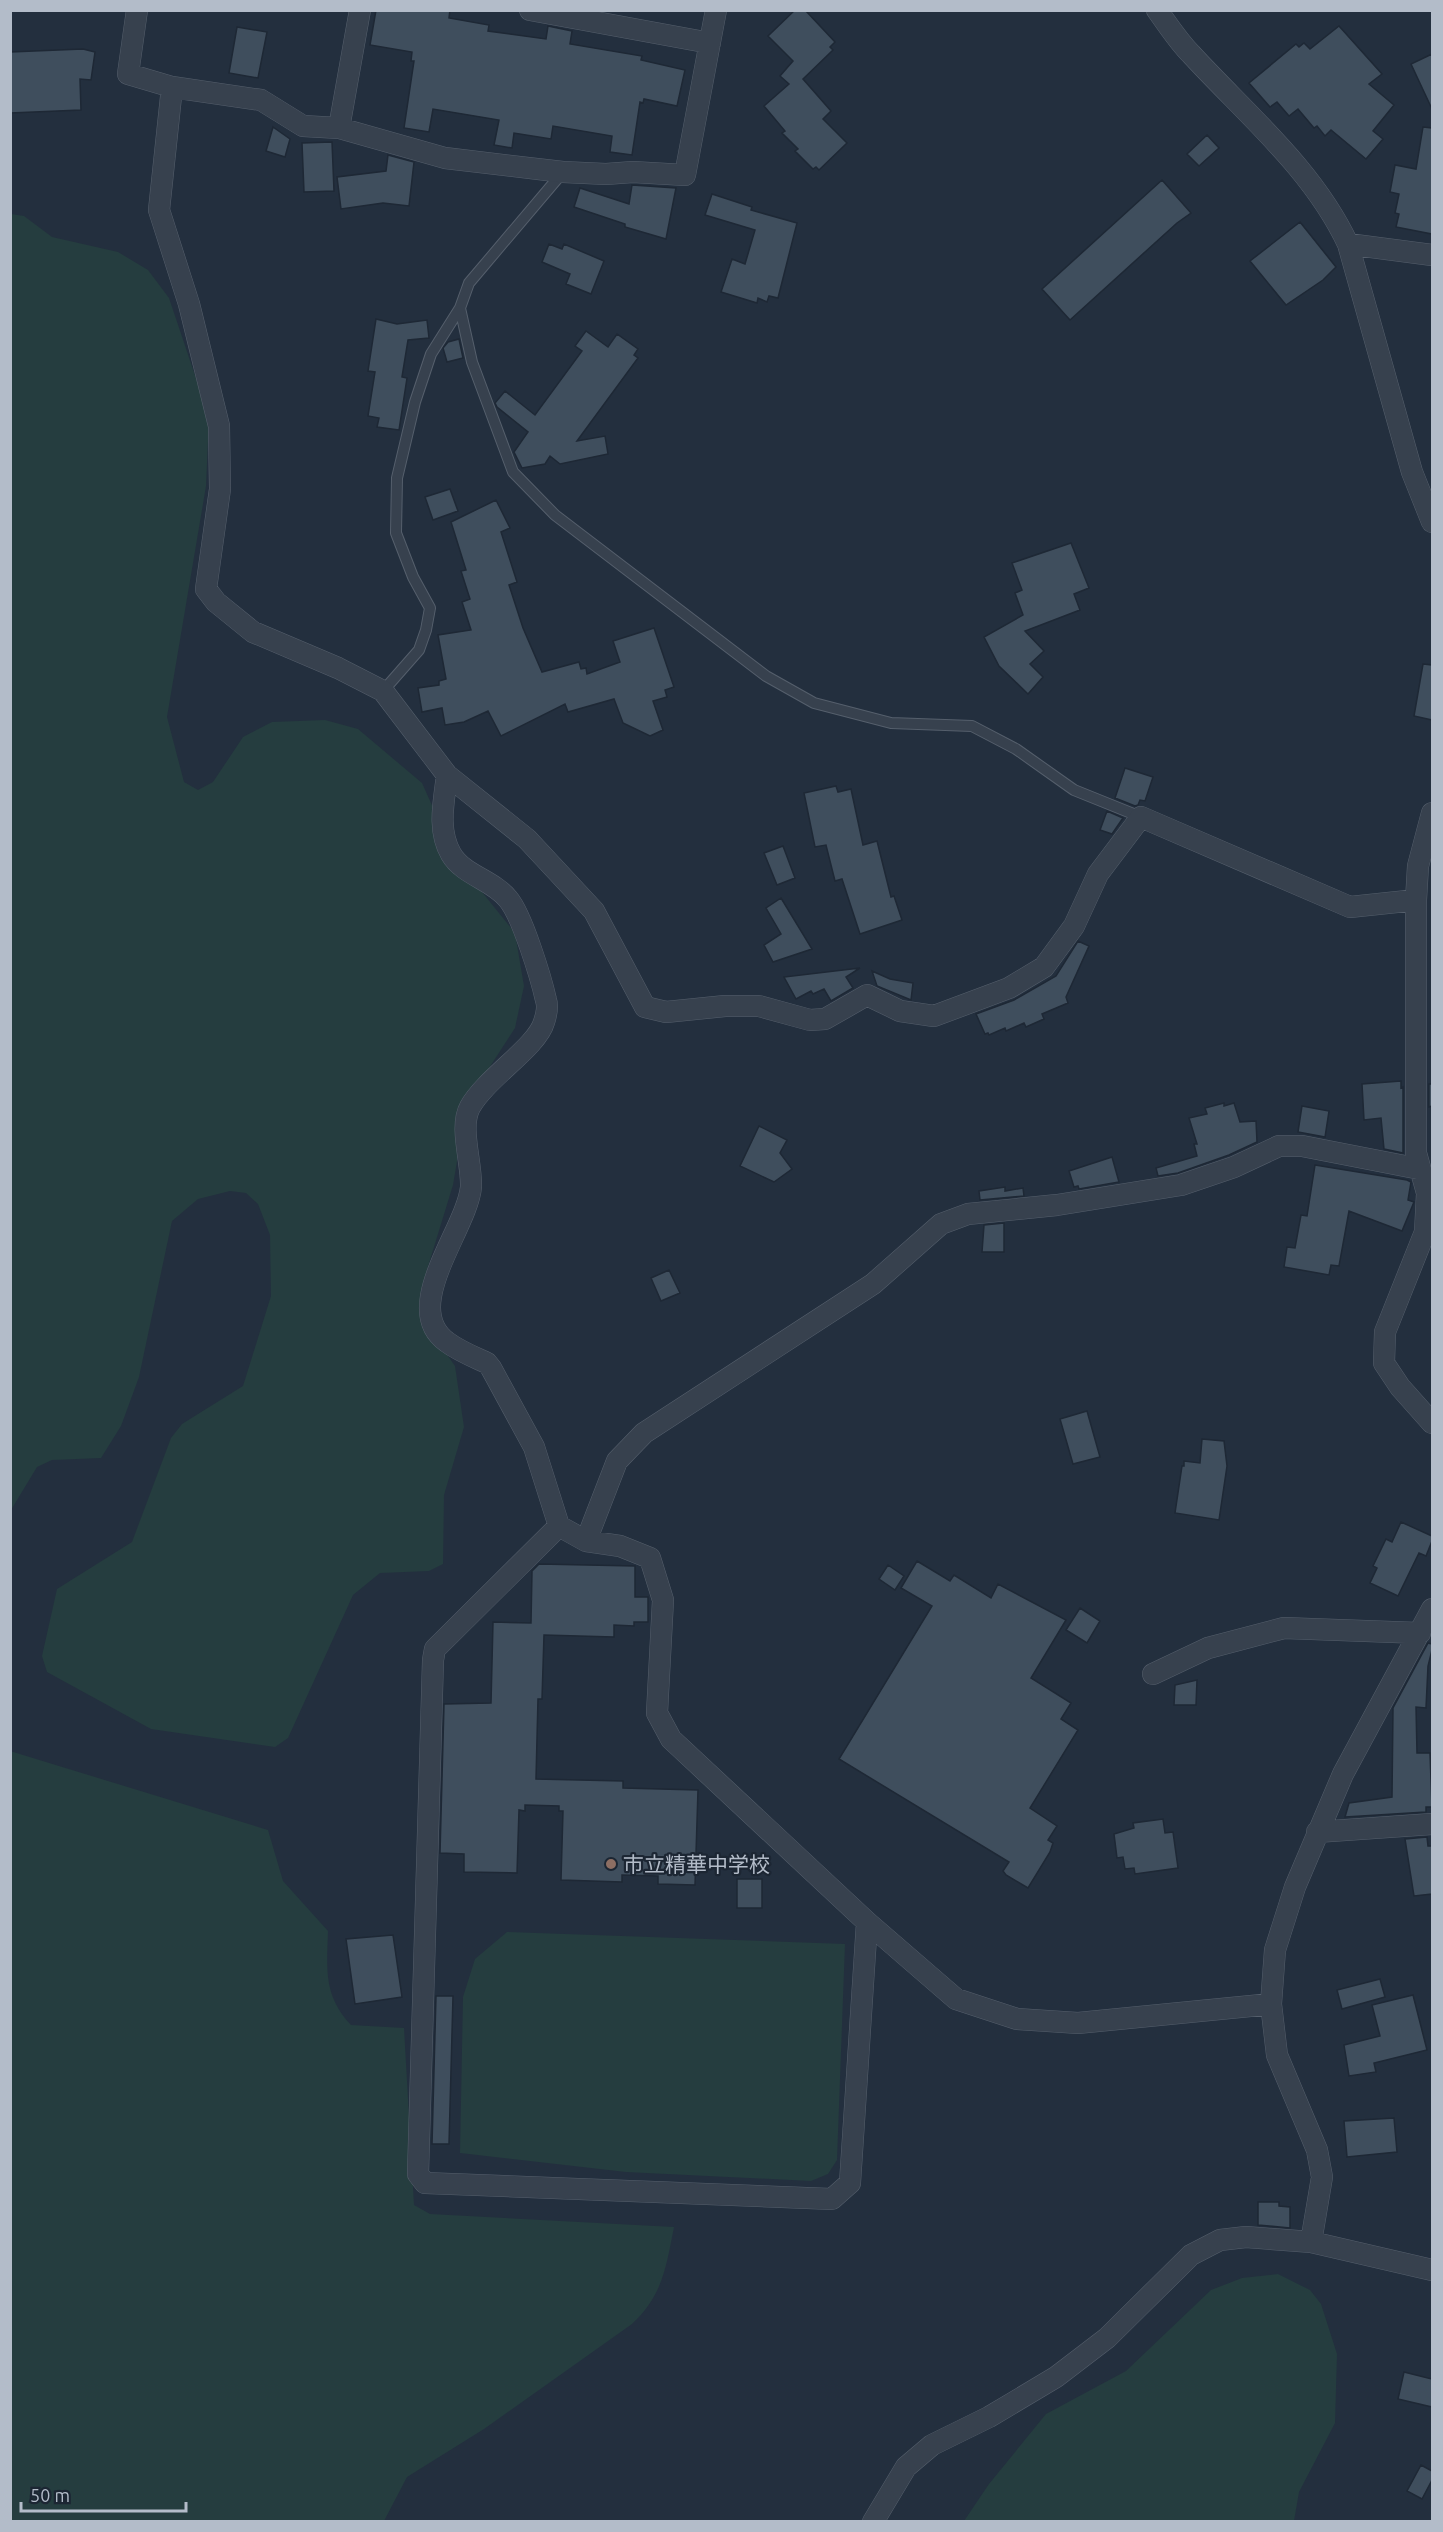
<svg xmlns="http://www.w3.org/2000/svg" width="1443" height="2532" viewBox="0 0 1443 2532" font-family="Ubuntu,'Noto Sans JP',sans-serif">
  <rect width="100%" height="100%" fill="#232f3e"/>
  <path fill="#253d3f" d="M11,214L24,216L52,237L118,252L148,270L169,298L209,417L206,486L167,717L184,782L198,790L213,782L243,737L272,722L325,720L358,729L422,783L457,861L515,933L524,986L515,1028L467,1102L453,1185L426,1273L425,1307L436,1339L455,1366L464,1427L444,1495L443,1564L429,1571L380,1573L353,1595L288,1738L275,1747L151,1729L47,1672L42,1656L57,1589L132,1542L171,1438L182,1424L243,1386L271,1296L270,1235L258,1204L246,1193L230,1191L198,1199L172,1221L139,1377L121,1426L101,1458L52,1460L37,1467L11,1510Z
    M10,1751L268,1830L283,1881L328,1931C327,1969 323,1995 351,2025L404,2028L414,2205L430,2214L674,2227C666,2267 663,2295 632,2324L484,2429L407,2477L384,2521H11Z
    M507,1932L845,1944L837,2160L828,2174L811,2181L626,2172L460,2153L463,1997L475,1959Z
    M1278,2274L1310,2290L1321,2304L1337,2354L1335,2423L1299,2492L1294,2521H964L989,2484L1046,2414L1126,2371L1211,2290L1242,2278Z"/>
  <path fill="#3f4e5d" stroke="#1e2835" stroke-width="1.5" d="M376,10H450L449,18L489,25L488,31L546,39L548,26L572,31L570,44L642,56L641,60L685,70L677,106L644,99L643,103L640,102L632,155L610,152L612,136L553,126L551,139L514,133L512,148L494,145L499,120L433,109L429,132L404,128L414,61H411L412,52L370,45Z
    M795,10H805L835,42L830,47L833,50L803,79L831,111L823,119L847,143L819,170L816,167L813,169L795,151L798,149L782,133L785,131L764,106L789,84L780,76L793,61L768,36Z
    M1339,26L1382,74L1369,84L1394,105L1373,131L1383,139L1366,159L1331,130L1325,136L1317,126L1314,128L1298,109L1289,116L1277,102L1270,107L1249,83L1296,44L1299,47L1304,43L1310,49Z
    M237,27L267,32L258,78L229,73Z
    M83,49L95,52L91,80L80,79L81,110L10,113V52Z
    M1432,54V109L1411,64Z
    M273,127L290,139L285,157L266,151Z
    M1423,127L1432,128V234L1396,227L1399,214L1395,213L1399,194L1390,192L1395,165L1416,169Z
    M1207,135L1219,148L1199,166L1187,154Z
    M332,142L334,191L304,192L302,143Z
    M388,155L414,162L409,206L383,203L341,209L337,177L386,171Z
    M1162,180L1191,213L1177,223L1070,320L1042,289Z
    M632,185L676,188L666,239L625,227V224L574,207L580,188L629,204Z
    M712,194L752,207L751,210L797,223L778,298L769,296L767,302L758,298L757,303L721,292L732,259L745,264L755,230L705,215Z
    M1300,222L1336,267L1323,280L1286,305L1250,261Z
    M549,244L562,249L564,244L604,261L591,294L566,284L570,274L542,262Z
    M376,319L397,324L427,320L429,338L408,340L402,377L407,378L399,430L377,427L379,418L368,416L375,372L368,371Z
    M586,331L608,347L617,334L638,349L634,355L638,358L577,441L605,436L608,454L560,464L550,456L545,464L522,468L514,452L528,432L497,407L495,403L505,391L535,415L582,351L575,346Z
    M459,339L463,358L447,362L443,348L448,342Z
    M450,489L458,511L433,520L425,497Z
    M496,500L510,528L501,532L517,582L509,585L523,628L542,672L579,662L581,669L586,668L587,674L620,662L613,641L654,628L674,687L665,690L667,697L653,701L663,730L650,736L623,723L614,699L568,712L565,704L501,736L488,711L464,722L445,725L442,708L422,712L418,688L439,685V681L446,679L438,635L471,630L462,602L470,599L461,571L466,570L451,522Z
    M1071,543L1089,588L1074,594L1080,610L1025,631L1044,651L1030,664L1043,677L1028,694L999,666L984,637L1023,615L1015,593L1022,590L1012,563Z
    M1423,664L1432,665V720L1414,716Z
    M1125,768L1153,777L1145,801L1140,800L1138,805L1135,806L1115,798Z
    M836,786L838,792L851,789L863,845L877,841L891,897L894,896L902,920L860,934L842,879L835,881L826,845L815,847L804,793Z
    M1107,811L1123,818L1112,834L1100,830Z
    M783,846L795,878L777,885L764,853Z
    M781,898L812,949L773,962L764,945L781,934L766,908Z
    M1078,941L1089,946L1066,997L1068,1003L1042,1014L1044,1019L1026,1027L1024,1023L1006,1031L1005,1028L989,1035L988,1033L985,1034L976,1014L1014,1000L1056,976Z
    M860,968L846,977L853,988L831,1001L824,989L813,994L811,991L796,999L784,977Z
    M872,971L890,979L913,983L911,1000L877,986Z
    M1401,1081V1088L1403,1087V1153L1384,1149L1381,1118L1364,1120L1362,1084Z
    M1429,1084H1432V1106L1429,1107Z
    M1224,1103V1106L1234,1103L1240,1122L1256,1121L1257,1142L1229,1155L1178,1173L1158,1176L1156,1168L1197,1156L1194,1144H1197L1189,1118L1207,1114L1205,1108Z
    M1302,1106L1329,1111L1325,1137L1298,1132Z
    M759,1126L787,1140L780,1153L792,1169L774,1182L740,1166Z
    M1112,1157L1119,1182L1079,1189L1078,1186L1074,1187L1069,1171Z
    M1315,1165L1407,1180L1411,1182L1408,1200L1414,1202L1402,1231L1349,1211L1339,1266L1331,1265L1329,1275L1284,1267L1287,1247L1295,1248L1301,1215L1307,1216Z
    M1005,1187V1191L1023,1188L1024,1196L980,1200L979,1191Z
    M1004,1223V1252H982L984,1225Z
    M669,1270L680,1293L661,1301L651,1278Z
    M1087,1411L1100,1457L1073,1464L1060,1419Z
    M1202,1439L1224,1441L1227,1466L1219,1520L1175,1513L1182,1466H1184V1461L1200,1463Z
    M1401,1522L1432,1536V1541L1426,1556L1419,1553L1398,1596L1370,1583L1377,1568L1373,1566L1386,1539L1392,1542Z
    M917,1561L950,1581L954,1575L991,1598L998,1584L1066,1620L1031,1678L1071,1703L1061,1719L1078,1730L1030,1808L1057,1826L1048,1840L1053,1843L1050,1852L1028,1888L1006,1875L1003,1871L1009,1862L839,1759L932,1606L901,1588Z
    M539,1564L635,1566V1597H648V1622H634V1626L614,1625V1637L544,1635L542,1699H538L536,1779L623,1781V1788L698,1790L695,1885L658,1884V1876L622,1875V1882L561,1880L563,1811H559V1806L525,1805V1811L519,1810L517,1873L464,1872V1854L440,1853L444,1704L491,1703L493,1622L531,1623L532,1571Z
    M888,1565L904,1576L895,1590L879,1579Z
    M1080,1608L1100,1621L1087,1643L1066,1630Z
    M1428,1643L1432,1644V1650L1428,1666L1426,1708L1416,1707L1417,1753H1430L1432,1807H1426V1812L1345,1817L1349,1803L1392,1797L1393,1708Z
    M1197,1680L1196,1705H1174L1175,1685Z
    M1163,1819L1165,1833L1173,1832L1178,1868L1135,1874L1134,1868L1125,1869L1123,1857L1117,1858L1114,1834L1134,1828L1133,1823Z
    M1427,1837L1428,1846H1432V1894L1414,1896L1405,1839Z
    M737,1879H762V1908H737Z
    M393,1935L402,1997L355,2004L346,1939Z
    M1380,1979L1385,1997L1342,2009L1337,1990Z
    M1413,1995L1427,2050L1374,2063L1376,2072L1349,2076L1344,2045L1380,2036L1372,2005Z
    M436,1996H453L449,2144H432Z
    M1394,2118L1397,2152L1347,2157L1344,2121Z
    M1258,2202H1279V2206L1290,2207V2228L1258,2225Z
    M1404,2372L1432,2379V2407L1398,2399Z
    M1421,2465L1432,2471V2480L1422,2499L1407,2491Z"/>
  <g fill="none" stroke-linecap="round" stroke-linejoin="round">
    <defs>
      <path id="service" d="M563,172L469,283L460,308L472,362L513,472L555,515L766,676L814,703L891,723L972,726L1016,749L1074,790L1141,817
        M383,691L419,650L426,630L430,608L413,577L396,533L397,478L415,402L431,354L460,308"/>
      <path id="minor" d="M137,10L128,74L172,87L261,100L303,126L339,128L445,158L563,172L606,174L633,172L685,175L716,10
        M530,10L710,43
        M1157,10C1168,25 1178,41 1191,54C1246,114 1313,169 1348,244L1412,472L1432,522
        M172,87L159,210L189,304L219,426L220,489L206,589L216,602L253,632L338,668L383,691L447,775L527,839L594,911L645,1007L666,1012L725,1006H759L810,1020L825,1019L867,995L900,1011L934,1016L1009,988L1044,967L1074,926L1098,874L1141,817L1350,907L1416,900
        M339,128L360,10
        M1348,244L1432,255
        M447,775C444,801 437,830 451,854C463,875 493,880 508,899C522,915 541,978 546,1000C548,1006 546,1016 544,1022C537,1047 486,1078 470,1107C459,1127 472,1163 471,1187C467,1229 399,1308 447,1342C459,1351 474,1357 487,1363L491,1368L534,1447L559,1526L586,1541L620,1546L650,1558L663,1600L657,1713L671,1739L867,1922L956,1999L1017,2019L1078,2023L1271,2004
        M1432,813L1418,866L1416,900V1153L1427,1193L1425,1232L1385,1332L1384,1363L1400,1387L1432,1423
        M559,1526L435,1649L433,1660L418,2174L425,2183L832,2199L850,2183L867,1922
        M586,1541L617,1461L644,1433L873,1284L941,1224L968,1214L1057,1205L1181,1185L1234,1167L1279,1146H1302L1420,1169
        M1432,1609L1343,1774L1295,1887L1275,1950L1271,2004L1277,2055L1317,2150L1322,2177L1311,2242L1432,2270
        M1153,1674L1208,1648L1284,1628L1420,1633
        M1317,1832L1432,1824
        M873,2522L906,2467L932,2445L989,2417L1056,2377L1107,2338L1191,2255L1220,2240L1246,2237L1311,2242"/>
    </defs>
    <use href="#service" stroke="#555f6c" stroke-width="12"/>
    <use href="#minor" stroke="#555f6c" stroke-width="22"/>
    <use href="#service" stroke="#37414e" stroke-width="10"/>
    <use href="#minor" stroke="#37414e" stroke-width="21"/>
  </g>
  <circle fill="#8d6e63" stroke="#1c2633" stroke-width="2" cx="611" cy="1864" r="6"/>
  <g text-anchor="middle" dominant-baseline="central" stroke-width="4.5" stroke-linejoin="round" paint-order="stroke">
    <g font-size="21" fill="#b3bcc9" stroke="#1c2633" text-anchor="start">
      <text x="623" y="1864">市立精華中学校</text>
    </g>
  </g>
  <rect width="1443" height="2532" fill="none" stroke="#b3bcc9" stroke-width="24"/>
  <path d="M21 2502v9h165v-9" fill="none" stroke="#b3bcc9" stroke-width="3"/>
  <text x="30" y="2502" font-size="18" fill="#b3bcc9" stroke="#1c2633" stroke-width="4.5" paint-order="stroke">50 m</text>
</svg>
